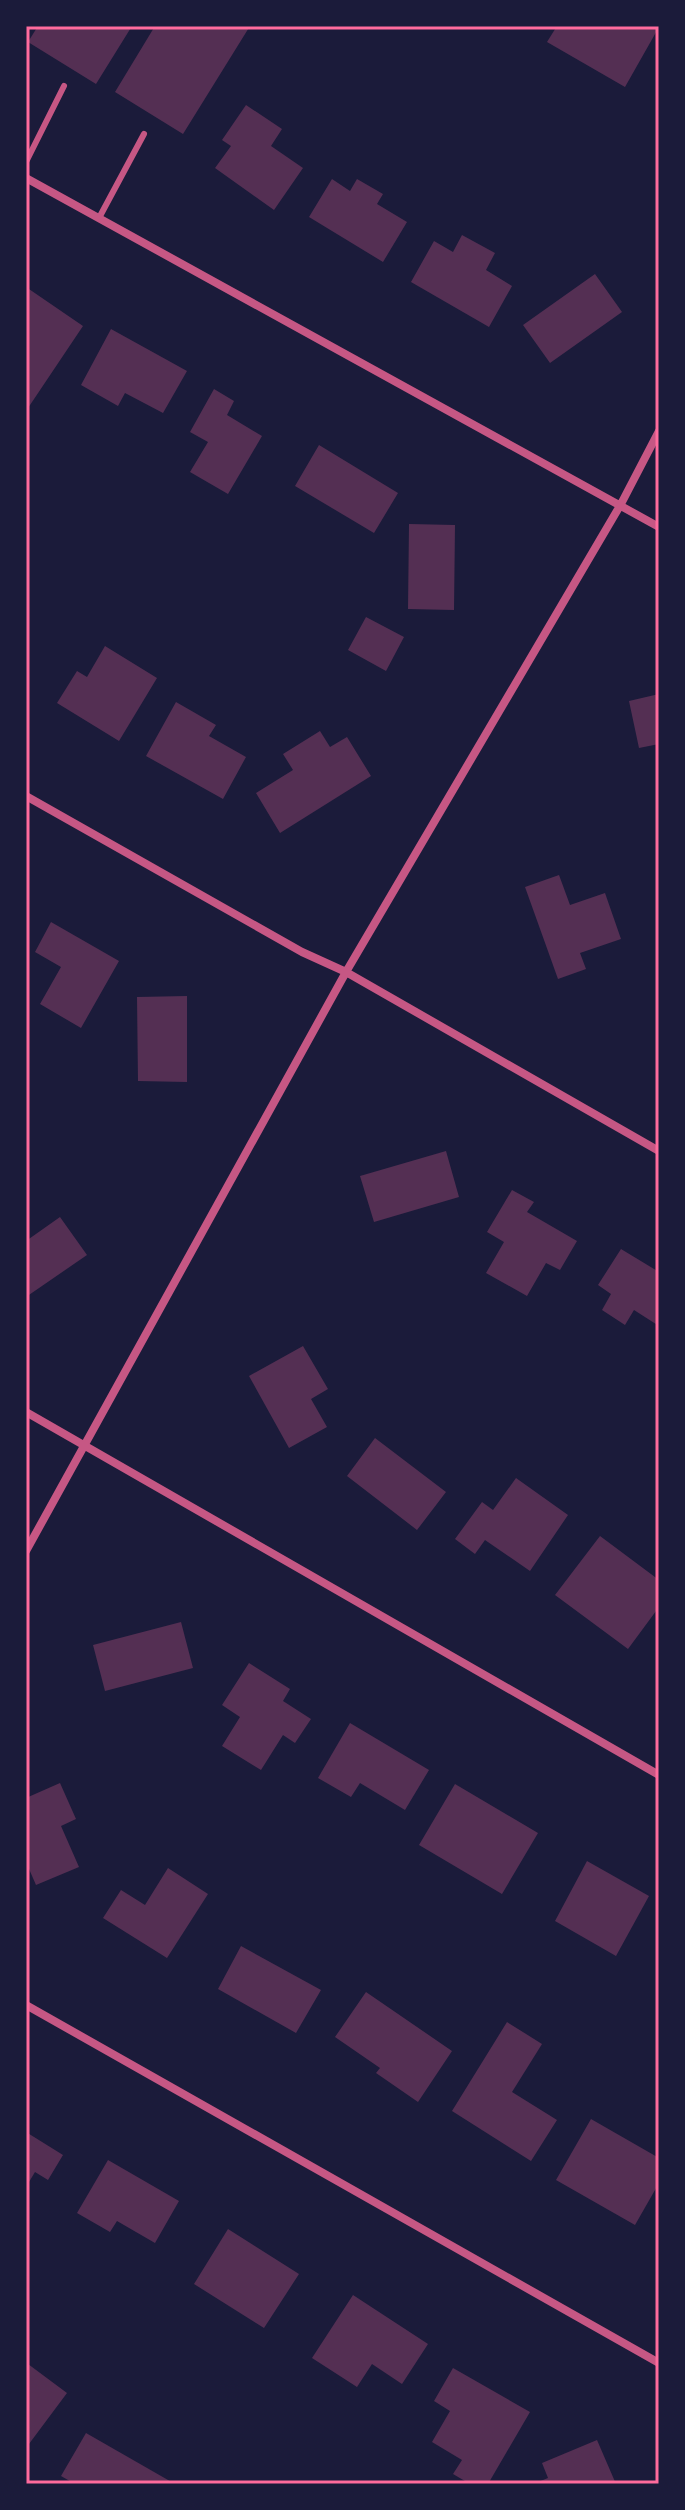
<svg xmlns="http://www.w3.org/2000/svg" width="685" height="2510" viewBox="0 0 685 2510" font-family="'Titillium Web',sans-serif">
  <rect width="100%" height="100%" fill="#1b1b3a"/>
  <path fill="#542f53" d="M38,26H132L96,84L28,42Z
    M155,26H250L183,134L115,92Z
    M557,26H659V27L625,87L547,42Z
    M246,105L282,129L271,146L303,168L274,210L215,168L231,146L222,140Z
    M332,179L350,191L357,179L383,194L377,204L407,222L383,262L309,217Z
    M462,235L495,253L486,270L512,286L489,327L411,282L434,241L453,252Z
    M595,274L622,312L550,363L523,325Z
    M26,287L83,326L26,411Z
    M111,329L187,371L163,413L125,393L118,406L81,385Z
    M214,389L234,401L227,415L262,436L228,494L190,472L208,442L190,432Z
    M319,445L398,493L374,533L295,486Z
    M409,524L455,525L454,610L408,609Z
    M366,617L404,637L386,671L348,650Z
    M105,646L157,678L119,741L57,703L77,671L87,677Z
    M659,694V744L639,748L629,701Z
    M176,702L216,725L209,736L246,757L223,799L146,756Z
    M320,731L330,747L347,737L371,776L280,833L256,793L293,770L283,754Z
    M559,875L570,905L605,893L621,939L580,953L586,969L558,979L525,887Z
    M51,922L119,961L81,1028L40,1004L61,967L35,952Z
    M187,996V1082L138,1081L137,997Z
    M446,1151L459,1197L374,1222L360,1176Z
    M512,1190L534,1202L527,1212L577,1241L560,1270L546,1263L527,1296L486,1273L504,1242L487,1232Z
    M60,1217L87,1255L26,1297V1241Z
    M621,1249L659,1272V1326L634,1310L625,1325L602,1310L611,1294L598,1285Z
    M303,1346L328,1389L311,1399L327,1427L289,1448L249,1376Z
    M375,1438L446,1492L417,1530L347,1476Z
    M516,1478L568,1515L530,1571L485,1540L475,1554L455,1539L482,1502L493,1510Z
    M600,1536L659,1580V1607L628,1649L555,1595Z
    M181,1622L193,1668L105,1691L93,1645Z
    M249,1663L290,1689L283,1701L311,1719L295,1743L283,1735L261,1770L222,1746L240,1717L222,1705Z
    M350,1723L429,1770L405,1810L360,1783L351,1797L318,1778Z
    M60,1783L76,1819L61,1826L79,1867L36,1885L26,1862V1798Z
    M455,1784L538,1833L502,1894L419,1845Z
    M587,1861L649,1896L616,1956L555,1921Z
    M168,1868L208,1894L167,1958L103,1918L121,1890L145,1905Z
    M241,1946L321,1990L296,2033L218,1989Z
    M366,1992L452,2051L418,2102L376,2073L380,2068L335,2037Z
    M507,2022L542,2044L512,2092L557,2120L531,2161L452,2111Z
    M591,2119L659,2158V2183L635,2225L556,2180Z
    M26,2132L63,2155L48,2180L35,2172L26,2187Z
    M108,2160L179,2201L155,2243L117,2221L110,2232L77,2213Z
    M228,2229L299,2274L264,2328L194,2284Z
    M353,2295L428,2344L402,2384L372,2364L357,2387L312,2358Z
    M28,2364L67,2393L26,2448V2367Z
    M453,2368L530,2412L488,2484H470L453,2474L462,2460L432,2442L450,2411L434,2401Z
    M86,2433L175,2484H75L61,2476Z
    M597,2440L616,2484H533L548,2478L542,2463Z"/>
  <g fill="none" stroke-linecap="round" stroke-linejoin="round">
    <path stroke="#c65784" stroke-width="6" d="M26,162L64,86
      M99,218L144,134"/>
    <path stroke="#c65784" stroke-width="8" d="M26,178L659,527
      M26,796L302,952L346,972L659,1151
      M26,1412L659,1775
      M26,1551L346,972L621,504L659,431
      M26,2005L659,2363"/>
  </g>
  <rect width="685" height="2510" fill="none" stroke="#1b1b3a" stroke-width="56"/>
  <rect x="28" y="28" width="629" height="2454" fill="none" stroke="#ff6b9d" stroke-width="3"/>
</svg>
